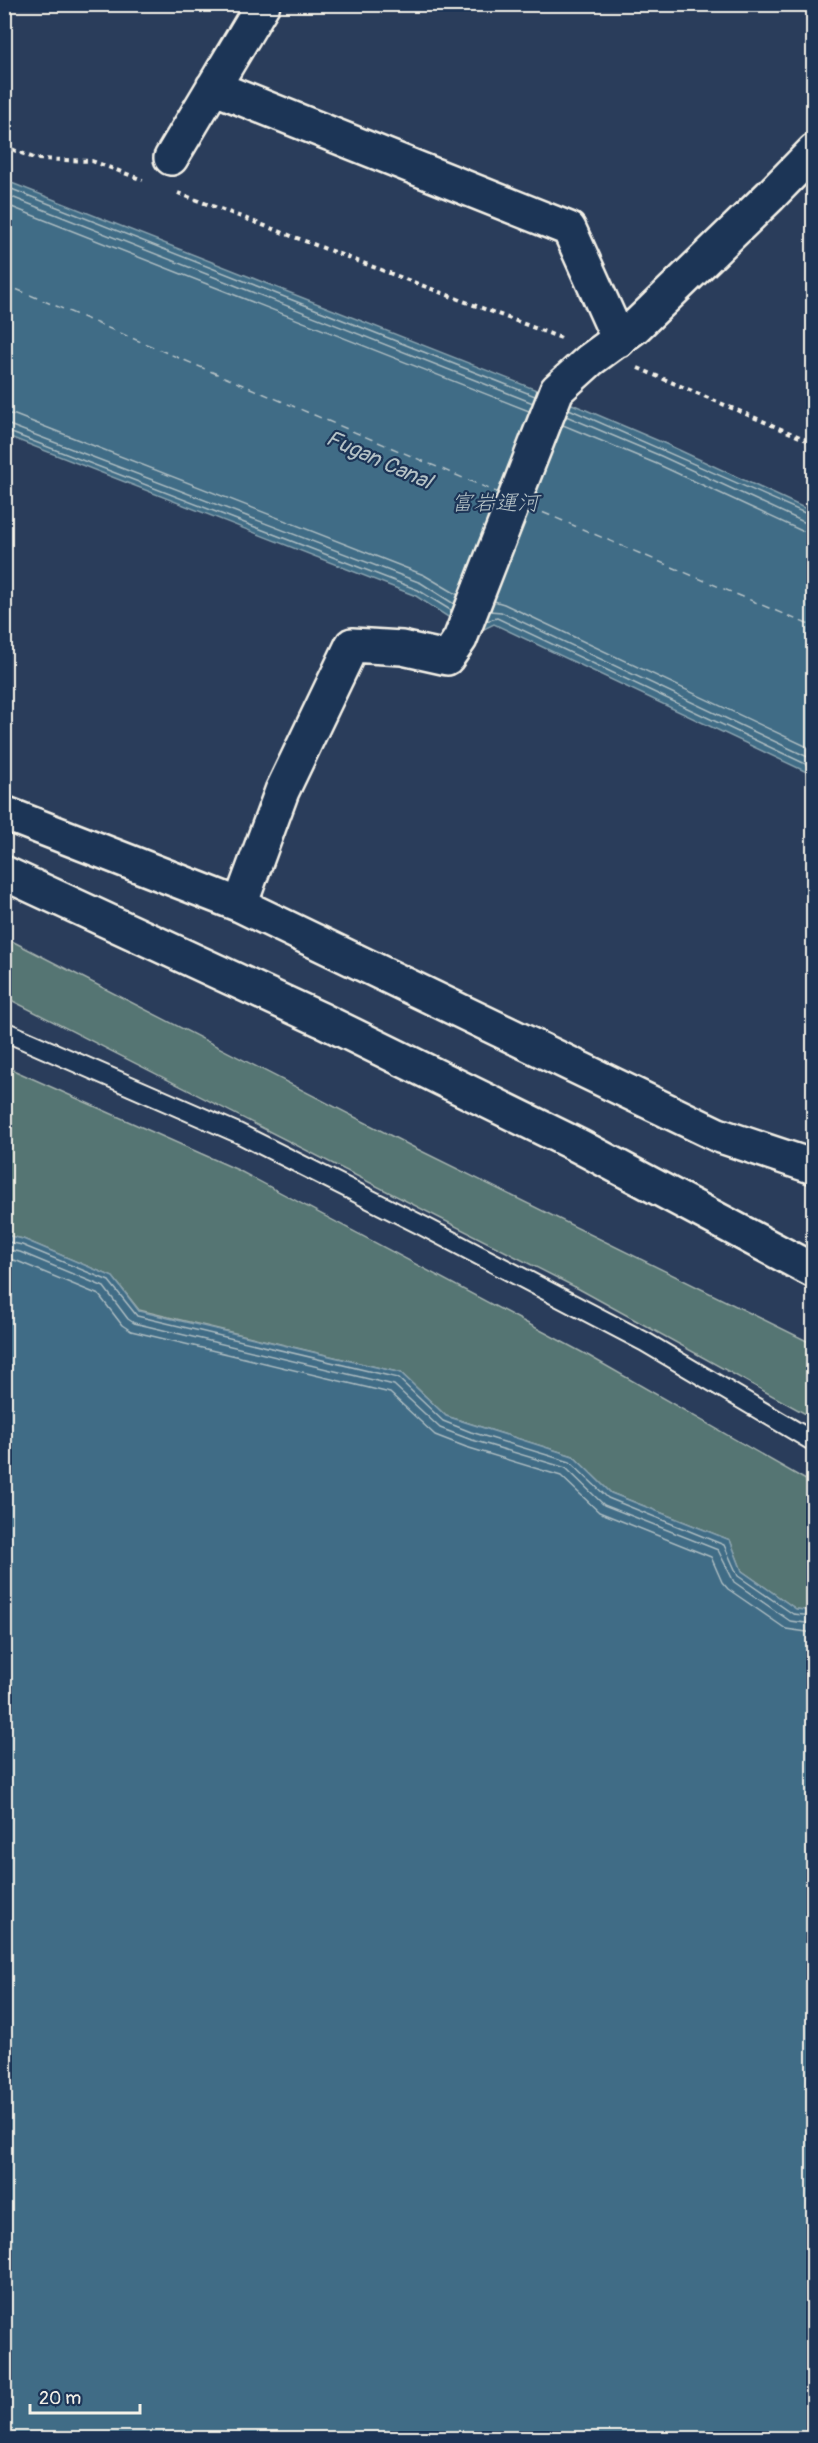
<svg xmlns="http://www.w3.org/2000/svg" width="818" height="2443" viewBox="0 0 818 2443" font-family="Pangolin,'Klee One',sans-serif">
  <rect width="100%" height="100%" fill="#2a3d5b"/>
  <filter id="ink" filterUnits="userSpaceOnUse"><feTurbulence type="fractalNoise" baseFrequency=".0167" numOctaves="2"/><feDisplacementMap in="SourceGraphic" scale="12" xChannelSelector="R" yChannelSelector="G"/><feConvolveMatrix kernelMatrix="1 2 1 2 8 2 1 2 1" color-interpolation-filters="sRGB"/></filter>
  <g filter="url(#ink)">
    <path fill="#557473" stroke="#a4b2ae" stroke-width="1.5" d="M4,937L413,1147L813,1344V1418L579,1289L5,997Z
      M4,1066L238,1170L589,1356L813,1484V1611L796,1609L742,1571L730,1540L611,1493L573,1456L446,1416L401,1373L139,1310L113,1277L23,1239L5,1235Z"/>
    <path fill="#406c86" stroke="#88a1ad" stroke-width="1.5" d="M4,180L572,404L666,444L813,512V775L494,624L474,634L416,596L5,435Z
      M5,1235L23,1239L113,1277L139,1311L401,1373L446,1416L573,1456L611,1493L730,1540L742,1571L796,1609L813,1611V2438H5Z"/>
    <g fill="none" stroke-linecap="round" stroke-linejoin="round">
      <path stroke="#acbcc1" stroke-width="1.5" d="M4,186L535,396
        M4,194L533,403
        M4,204L529,411
        M569,409L814,517
        M4,413L15,415L424,575L458,595
        M566,416L661,456L806,523L814,524
        M4,423L421,583L454,604
        M563,425L657,464L802,531L814,533
        M4,430L418,590L452,611
        M494,601L504,604L814,750
        M490,611L501,612L814,760
        M486,621L497,618L814,768
        M4,1241L22,1245L109,1281L137,1316L398,1378L443,1421L471,1432L570,1462L608,1498L724,1545L738,1576L793,1614L814,1616
        M4,1249L20,1252L104,1287L128,1319L134,1323L394,1385L440,1428L469,1439L566,1468L604,1505L718,1550L734,1582L790,1621L814,1624
        M4,1258L17,1261L99,1295L122,1325L131,1331L390,1393L435,1435L466,1447L561,1476L599,1512L711,1557L722,1582L728,1589L786,1629L814,1633"/>
      <path stroke="#b5c2c6" stroke-width="1.5" stroke-dasharray="8 6" stroke-linecap="butt" d="M4,284L501,494
        M530,507L814,627"/>
      <defs>
        <path id="service" d="M4,1031L238,1133L423,1226L645,1342L814,1442"/>
        <path id="minor" d="M213,87L569,229L619,340
          M171,158L263,4
          M4,813L240,905L282,791L352,645L402,648L447,658L460,639L557,390L590,360L635,327L770,196L814,151
          M240,905L718,1135L814,1167"/>
        <path id="tertiary" d="M4,873L322,1020L579,1146L814,1271"/>
      </defs>
      <use href="#service" stroke="#f4f1e8" stroke-width="22"/>
      <use href="#minor" stroke="#f4f1e8" stroke-width="38"/>
      <use href="#tertiary" stroke="#f4f1e8" stroke-width="38"/>
      <path stroke="#f4f1e8" stroke-width="4" stroke-dasharray="4.5 4.5" stroke-linecap="butt" d="M4,146L36,159L92,161L143,180
        M178,193L561,338
        M638,368L814,443"/>
      <use href="#service" stroke="#1d3557" stroke-width="18"/>
      <use href="#minor" stroke="#1d3557" stroke-width="33"/>
      <use href="#tertiary" stroke="#1d3557" stroke-width="33"/>
    </g>
  </g>
  <g text-anchor="middle" dominant-baseline="central" stroke-width="4.5" stroke-linejoin="round" paint-order="stroke">
    <g font-size="22" font-style="italic" fill="#b5c2c6" stroke="#1d3557">
      <text transform="translate(379 460) rotate(24)">Fugan Canal</text>
      <text x="495" y="503">富岩運河</text>
    </g>
  </g>
  <rect width="818" height="2443" fill="none" stroke="#1d3557" stroke-width="24"/>
  <rect x="12" y="12" width="794" height="2419" fill="none" stroke="#f4f1e8" stroke-width="2" filter="url(#ink)"/>
  <path d="M30 2404v9h110v-9" fill="none" stroke="#f4f1e8" stroke-width="3"/>
  <text x="39" y="2404" font-size="18" fill="#f4f1e8" stroke="#1d3557" stroke-width="4.5" paint-order="stroke">20 m</text>
</svg>
